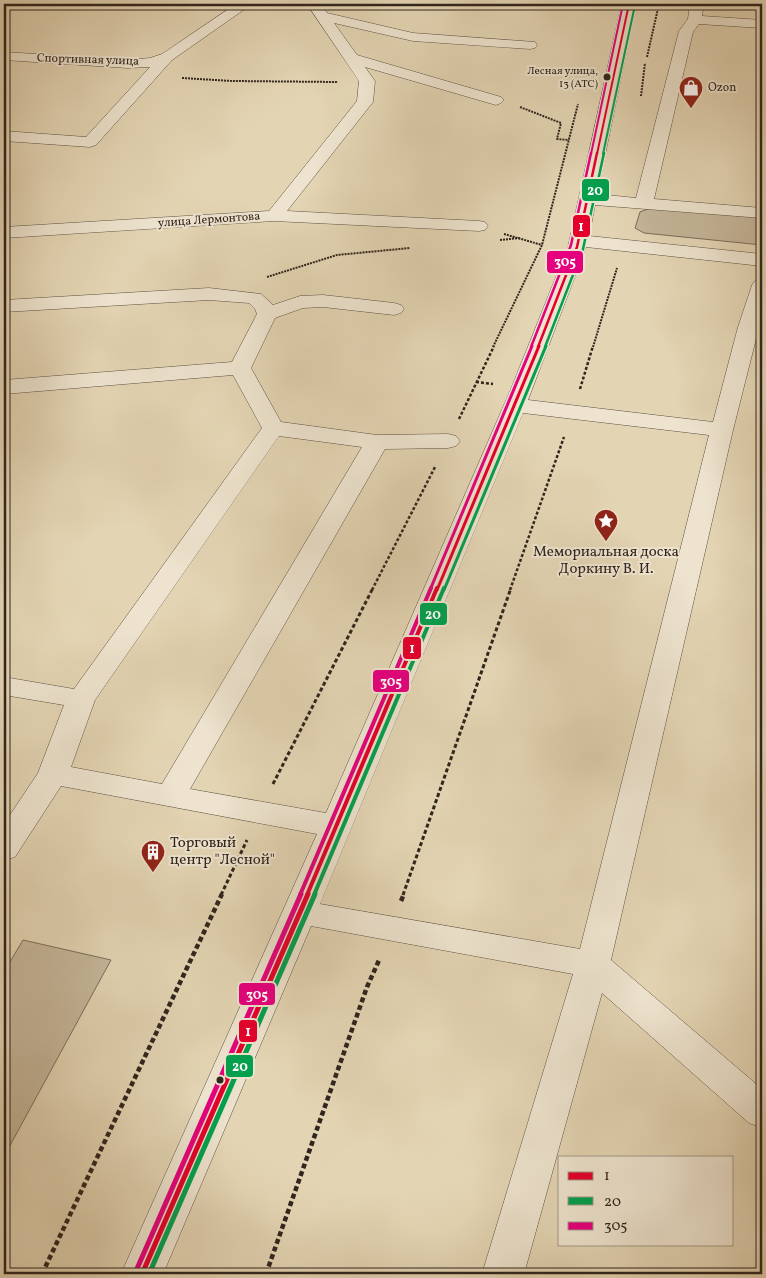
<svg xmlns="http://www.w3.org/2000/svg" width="766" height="1278" viewBox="0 0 766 1278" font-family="Vollkorn,serif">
  <rect width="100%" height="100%" fill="#e3d4b3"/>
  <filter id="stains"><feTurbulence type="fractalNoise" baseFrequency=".004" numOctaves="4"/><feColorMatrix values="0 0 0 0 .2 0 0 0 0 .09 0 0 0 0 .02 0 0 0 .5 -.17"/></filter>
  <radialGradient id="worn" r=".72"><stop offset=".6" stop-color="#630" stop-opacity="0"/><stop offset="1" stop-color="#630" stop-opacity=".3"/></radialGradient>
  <path fill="#c5b69a" stroke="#7a6e5c" d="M653,207L762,217V245L644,233L635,228L640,212Z
    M23,940L111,960L7,1151L4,1150V972Z"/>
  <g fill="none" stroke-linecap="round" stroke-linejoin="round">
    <defs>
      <path id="minor" d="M236,4H252L172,60L96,145L90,147L4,141V131L86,137L150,67L128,68L4,60V52L128,60L150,58L162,54Z
        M307,4H321L327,13L413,33L535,42L537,45L535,48L530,49L413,41L334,23L357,55L501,97L504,100L501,103L496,105L365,67L375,81L373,102L287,211L479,221L485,222L488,226L485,230L479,231L274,221L4,238V227L269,211L357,101L359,81Z
        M622,4H636L597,194L636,198L679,31L688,19L690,4H704L702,16L762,20V28L699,24L693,32L654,199L762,208V218L595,205L589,236L762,254V266L586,247L528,400L713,422L738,327L752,285L755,281L762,279V315L733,430L611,960L762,1089V1128L749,1123L602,993L524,1274H482L573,974L311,926L163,1274H121L317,834L61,786L15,857L4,860V824L38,773L64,705L4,695V677L74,689L262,428L233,375L4,394V380L232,362L257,314L255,309L249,303L209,300L4,312V300L209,288L261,294L273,305L300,296L323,295L394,303L401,305L404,309L401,313L394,315L323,307L303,308L275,318L251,368L281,422L377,435L448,434L456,436L460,441L456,446L448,448L385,449L190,789L326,813L511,389L568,247ZM523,413L709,435L580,949L320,904ZM279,436L362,447L162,784L71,767L95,700Z"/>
    </defs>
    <use href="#minor" stroke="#5d5142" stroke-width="1"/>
    <path stroke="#30251d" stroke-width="2" stroke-dasharray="2 1" stroke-linecap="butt" d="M647,57L659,4
      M182,78L232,81L338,82
      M641,96L645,63
      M520,107L561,123L557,139L569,140
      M504,234L542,245
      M500,240L520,238
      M267,277L337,255L410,248
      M493,347L542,245L578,104
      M593,347L617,268"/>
    <path stroke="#30251d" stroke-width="2.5" stroke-dasharray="3 2" stroke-linecap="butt" d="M476,382L493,384
      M580,389L593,346
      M459,419L494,346
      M372,590L435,467
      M510,590L564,437"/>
    <path stroke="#30251d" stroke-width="3" stroke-dasharray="4 2.5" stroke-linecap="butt" d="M273,784L373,588
      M221,895L247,840
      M403,895L511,588"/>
    <path stroke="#30251d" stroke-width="4.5" stroke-dasharray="5 3" stroke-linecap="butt" d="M401,901L404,894
      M42,1274L222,894
      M266,1274L367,987L380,958"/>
    <use href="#minor" fill="#ede3ce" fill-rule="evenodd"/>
    <defs>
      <path id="bus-1-far4" d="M597,154L629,4"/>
      <path id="bus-1-far3" d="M538,347L577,247L597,153"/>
      <path id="bus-1-far2" d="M437,590L539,346"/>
      <path id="bus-1-far1" d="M307,895L437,588"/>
      <path id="bus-1" d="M142,1274L308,894"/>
      <path id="bus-2-far4" d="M603,154L635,5"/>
      <path id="bus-2-far3" d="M545,347L583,249L604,153"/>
      <path id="bus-2-far2" d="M444,590L546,346"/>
      <path id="bus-2-far1" d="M314,895L444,588"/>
      <path id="bus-2" d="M149,1274L315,894"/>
      <path id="bus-3-far4" d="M591,154L623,4"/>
      <path id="bus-3-far3" d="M531,347L571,245L591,153"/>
      <path id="bus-3-far2" d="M430,590L532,346"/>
      <path id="bus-3-far1" d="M300,895L431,588"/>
      <path id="bus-3" d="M136,1271L301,894"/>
    </defs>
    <use href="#bus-1-far4" stroke="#ede3ce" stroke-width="4"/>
    <use href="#bus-1-far3" stroke="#ede3ce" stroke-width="5"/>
    <use href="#bus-1-far2" stroke="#ede3ce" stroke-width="6"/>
    <use href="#bus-1-far1" stroke="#ede3ce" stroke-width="8"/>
    <use href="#bus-1" stroke="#ede3ce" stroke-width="9"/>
    <use href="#bus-2-far4" stroke="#ede3ce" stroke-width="4"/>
    <use href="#bus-2-far3" stroke="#ede3ce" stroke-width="5"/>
    <use href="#bus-2-far2" stroke="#ede3ce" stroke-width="6"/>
    <use href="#bus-2-far1" stroke="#ede3ce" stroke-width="8"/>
    <use href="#bus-2" stroke="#ede3ce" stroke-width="9"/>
    <use href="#bus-3-far4" stroke="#ede3ce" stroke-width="4"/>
    <use href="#bus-3-far3" stroke="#ede3ce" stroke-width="5"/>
    <use href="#bus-3-far2" stroke="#ede3ce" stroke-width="6"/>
    <use href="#bus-3-far1" stroke="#ede3ce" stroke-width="8"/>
    <use href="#bus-3" stroke="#ede3ce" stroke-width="9"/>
    <use href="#bus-1-far4" stroke="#e4002b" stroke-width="2"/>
    <use href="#bus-1-far3" stroke="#e4002b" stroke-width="2.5"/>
    <use href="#bus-1-far2" stroke="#e4002b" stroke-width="3"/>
    <use href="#bus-1-far1" stroke="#e4002b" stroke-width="4"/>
    <use href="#bus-1" stroke="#e4002b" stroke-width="5"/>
    <use href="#bus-2-far4" stroke="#02a04e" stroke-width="2"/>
    <use href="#bus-2-far3" stroke="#02a04e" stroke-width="2.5"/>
    <use href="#bus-2-far2" stroke="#02a04e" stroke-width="3"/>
    <use href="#bus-2-far1" stroke="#02a04e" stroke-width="4"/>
    <use href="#bus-2" stroke="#02a04e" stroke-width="5"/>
    <use href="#bus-3-far4" stroke="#e5007d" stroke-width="2"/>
    <use href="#bus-3-far3" stroke="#e5007d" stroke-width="2.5"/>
    <use href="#bus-3-far2" stroke="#e5007d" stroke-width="3"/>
    <use href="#bus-3-far1" stroke="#e5007d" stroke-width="4"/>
    <use href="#bus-3" stroke="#e5007d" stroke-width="5"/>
  </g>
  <defs>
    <symbol id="shop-pin" viewBox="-11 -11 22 30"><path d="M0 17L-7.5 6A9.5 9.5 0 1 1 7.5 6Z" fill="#8f2418" stroke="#ede3ce"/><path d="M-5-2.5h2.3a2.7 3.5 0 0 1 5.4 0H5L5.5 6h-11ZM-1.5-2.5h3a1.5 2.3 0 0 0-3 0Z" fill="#fff"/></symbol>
    <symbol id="sight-pin" viewBox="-11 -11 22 30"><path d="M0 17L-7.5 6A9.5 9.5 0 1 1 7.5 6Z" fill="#8f2418" stroke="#ede3ce"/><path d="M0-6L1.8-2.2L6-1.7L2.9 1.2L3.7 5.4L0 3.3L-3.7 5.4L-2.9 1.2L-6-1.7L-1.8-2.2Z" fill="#fff"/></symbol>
    <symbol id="building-pin" viewBox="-11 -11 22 30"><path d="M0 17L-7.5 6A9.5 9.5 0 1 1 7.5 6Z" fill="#8f2418" stroke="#ede3ce"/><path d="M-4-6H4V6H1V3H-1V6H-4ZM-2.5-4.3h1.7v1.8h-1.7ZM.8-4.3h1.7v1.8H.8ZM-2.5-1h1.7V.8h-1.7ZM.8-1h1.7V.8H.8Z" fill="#fff"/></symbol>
  </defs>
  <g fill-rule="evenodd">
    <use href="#shop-pin" x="677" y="74" width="28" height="38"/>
    <use href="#sight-pin" x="592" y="507" width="28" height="38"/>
    <use href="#building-pin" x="139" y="838" width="28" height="38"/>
  </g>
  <g fill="#30251d" stroke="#ede3ce" stroke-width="2">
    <circle cx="607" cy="77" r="4.5"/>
    <circle cx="220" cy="1080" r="4.5"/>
  </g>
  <g text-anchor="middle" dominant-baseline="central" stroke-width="4" stroke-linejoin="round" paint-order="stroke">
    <g font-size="11" fill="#30251d" stroke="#ede3ce" text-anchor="end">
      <text x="598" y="71">Лесная улица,<tspan x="598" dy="13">13 (АТС)</tspan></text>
    </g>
    <g font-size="12" fill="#30251d" stroke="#ede3ce">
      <text transform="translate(88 60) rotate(2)">Спортивная улица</text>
      <text transform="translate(209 220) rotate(-4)">улица Лермонтова</text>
    </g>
    <g font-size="12" fill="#30251d" stroke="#ede3ce" text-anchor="start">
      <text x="708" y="88">Ozon</text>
    </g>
    <g font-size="15" fill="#30251d" stroke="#ede3ce">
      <text x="606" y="552">Мемориальная доска<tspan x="606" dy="17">Доркину В. И.</tspan></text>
      <text x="170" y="843" text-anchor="start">Торговый<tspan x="170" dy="17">центр "Лесной"</tspan></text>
    </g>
  </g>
  <g stroke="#ede3ce" stroke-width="2">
    <rect x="581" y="178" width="29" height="24" rx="5" fill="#02a04e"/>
    <rect x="572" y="214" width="19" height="24" rx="5" fill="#e4002b"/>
    <rect x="546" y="250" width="38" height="24" rx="5" fill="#e5007d"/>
    <rect x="419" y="602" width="29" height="24" rx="5" fill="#02a04e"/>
    <rect x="402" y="636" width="20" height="24" rx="5" fill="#e4002b"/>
    <rect x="372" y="669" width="38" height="24" rx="5" fill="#e5007d"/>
    <rect x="238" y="982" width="38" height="24" rx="5" fill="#e5007d"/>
    <rect x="238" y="1019" width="20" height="24" rx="5" fill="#e4002b"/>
    <rect x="225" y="1054" width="29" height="24" rx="5" fill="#02a04e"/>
  </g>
  <g font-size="14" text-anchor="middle" font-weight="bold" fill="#fff">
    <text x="595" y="195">20</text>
    <text x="581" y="231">1</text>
    <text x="565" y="266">305</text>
    <text x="433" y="619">20</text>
    <text x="412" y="653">1</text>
    <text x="391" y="686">305</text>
    <text x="257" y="999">305</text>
    <text x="248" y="1036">1</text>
    <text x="240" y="1071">20</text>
  </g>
  <rect width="766" height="1278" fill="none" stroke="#e3d4b3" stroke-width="20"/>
  <rect x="5" y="5" width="756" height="1268" fill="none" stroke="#30251d" stroke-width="2.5"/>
  <rect x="10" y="10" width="746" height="1258" fill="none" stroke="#30251d"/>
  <rect x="558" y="1156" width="175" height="90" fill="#ede3ce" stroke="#a19787"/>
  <rect x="568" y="1172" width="25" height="8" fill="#e4002b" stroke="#a19787"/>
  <text x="604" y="1180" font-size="15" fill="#30251d">1</text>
  <rect x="568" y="1197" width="25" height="8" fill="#02a04e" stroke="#a19787"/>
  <text x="604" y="1206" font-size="15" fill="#30251d">20</text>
  <rect x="568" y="1222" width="25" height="8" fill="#e5007d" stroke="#a19787"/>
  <text x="604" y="1230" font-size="15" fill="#30251d">305</text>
  <rect width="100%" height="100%" filter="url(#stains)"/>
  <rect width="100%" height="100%" fill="url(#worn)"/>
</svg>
